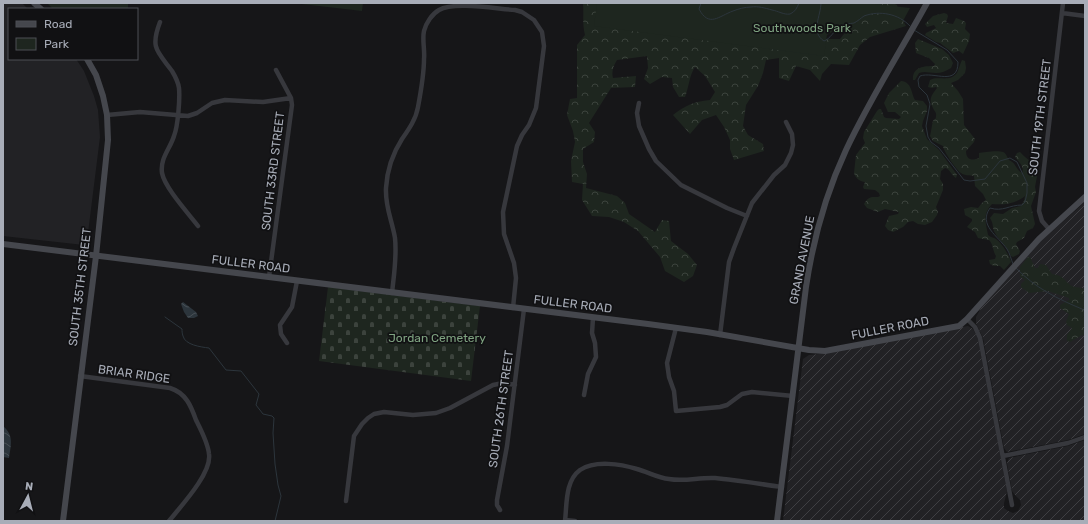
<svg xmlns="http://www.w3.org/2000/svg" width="1088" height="524" viewBox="0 0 1088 524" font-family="Rubik,sans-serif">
  <defs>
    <pattern id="industrial-furrows" width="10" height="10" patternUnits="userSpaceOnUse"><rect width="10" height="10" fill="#222225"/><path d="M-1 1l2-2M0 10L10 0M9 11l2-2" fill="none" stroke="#3f3f43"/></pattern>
    <pattern id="forest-crowns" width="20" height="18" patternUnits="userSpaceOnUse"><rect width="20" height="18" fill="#1e261f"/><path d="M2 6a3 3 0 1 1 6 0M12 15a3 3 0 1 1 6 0" fill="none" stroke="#3c433d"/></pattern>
    <pattern id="cemetery-stones" width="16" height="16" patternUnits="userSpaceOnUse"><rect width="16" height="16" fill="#1e261f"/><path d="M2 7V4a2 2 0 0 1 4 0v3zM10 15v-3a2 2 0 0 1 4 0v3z" fill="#3c433d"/></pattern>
    <pattern id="water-waves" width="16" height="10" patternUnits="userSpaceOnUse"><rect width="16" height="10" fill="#2c353c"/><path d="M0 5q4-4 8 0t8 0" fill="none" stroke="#485056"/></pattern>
  </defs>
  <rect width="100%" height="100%" fill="#161618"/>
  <path fill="#222225" d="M3,3H22L28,9H9V59H76L84,71L94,96L98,110L100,137L87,241L84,245L3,236Z"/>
  <path fill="url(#industrial-furrows)" d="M1085,202V434L1068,440L1007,452L1004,448L983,338L976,323V317L984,303L1039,243Z
    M968,326L973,329L978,339L1007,491L1004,503V508L1008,511L1013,513L1018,511L1021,505L1020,500L1015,495L1012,491L1007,463L1009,458L1068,446L1085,440V521H783L803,359L809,355L829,353Z"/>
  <path fill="url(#forest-crowns)" d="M583,3H698L817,39H840L848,29L847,22L828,3H893L897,5L900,15L906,26L870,37L860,45L849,65L831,64L822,74L820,81L810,70L796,66L789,81L779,78V58L766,60L763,73L758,86L746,105L743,126L748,135L763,144L764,151L734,160L730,149V140L724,127L716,115L702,120L690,134L673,115C686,105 693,102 710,100L715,92L705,76L695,67C689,76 689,87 685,97H679L673,87L672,78L662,77L650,84L644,79L648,68L647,56L617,60C614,65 611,71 613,78L636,76L635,87L611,88L589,123L595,132L594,142L583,149V162L587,174L586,188L617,196L625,203L629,214L655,232L662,220L669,221L671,241L688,254L697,265L693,276L684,282L665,271L660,257L638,231L624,222L609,217L592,216L582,200L583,184L572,182L571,161L575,142L573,131L567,115L570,99L577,98V45L585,35C582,23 584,15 583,3Z
    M944,13L947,14L948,16L946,23L953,24L956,18L964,21L966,23L965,29L970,34L969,41L963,54L959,51L953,53L940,43L936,42L925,35L926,33L936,28L934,25L927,27L925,24L933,16Z
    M918,39L942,49L949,55L953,63L951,68C946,71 941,73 936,73C930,73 925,71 919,73L915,80H913C912,67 924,66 934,66L935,64L929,58L916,53L915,43Z
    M962,60L965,61L966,68L965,73L958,80L951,83L958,91L963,99L964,125L975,139L974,142L966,151C966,160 972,161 979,158V153C984,152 998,150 1003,152C1006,153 1007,157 1009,160C1016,163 1016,170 1022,173C1025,167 1019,162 1015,157L1017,153L1020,152C1025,158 1031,160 1036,169V173L1037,176L1035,187L1036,192L1031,206L1035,224L1033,228L1027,231L1024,238L1017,242L1016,244L1020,251L1019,254L1013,257L1011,256C1007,246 1000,242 995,233C992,228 994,224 990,218L994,213L1003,214L1012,208L1021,206L1024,201L1025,196C1015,204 1004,205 992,204C982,214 986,224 988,235C990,237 992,237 994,238C1000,240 1010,256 1011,262L1004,270L1000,266H994L990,264L989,260L995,259L996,256C993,252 993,243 989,240C986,239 981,239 978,238L975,232L967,227L972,221V219L965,215L964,209L971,207L978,208L982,203L986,200L983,194L975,186L974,176C970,175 965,176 961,173C955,168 944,152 943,146L933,141L930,136C931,133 932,124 933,121C935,118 936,120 936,116C937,112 934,111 933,108C928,99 932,95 937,88L936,87L932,88L928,87L930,80C938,75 949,83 957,73C959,69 960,64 962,60Z
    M901,81C912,82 911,93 915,100L923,101L927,106V111L923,121L922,126L927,139L939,150L957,175L956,178C951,175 950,169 945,168L941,171L940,179L943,184V190L936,207L938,212L937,215L932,222L925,225L918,224L913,221L908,222L903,227L893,232L888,230L885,226L889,216L898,214L899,212L885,209L878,212L867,208L864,204C868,197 870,197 878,197L880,196L879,193L875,190L864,189L863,187L865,182C861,182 855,178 854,173L856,155L865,143L863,138L864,132L877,111L879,109H881L884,117L886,118L899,119L901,117L895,112H888L884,103L889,93Z
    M1028,257H1030L1035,268H1038L1040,264L1046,265L1052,274C1065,276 1063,280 1072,286C1076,288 1081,287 1085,289V336L1082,335L1070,342L1067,341V335L1072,328L1067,325L1066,322L1069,314L1060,308V305L1069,300V298L1048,291L1029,293L1021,287V284L1025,280L1020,276V267Z"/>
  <path fill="url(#cemetery-stones)" d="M328,287L480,306L471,381L319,361Z"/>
  <path fill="#1e261f" d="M47,3H128V9H53Z
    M293,3H363L362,11Z
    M597,3H866L910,8L903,21C893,14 873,11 862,17C860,18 857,22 856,24L842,25L827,35L824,56L594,26Z"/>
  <path fill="url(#water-waves)" d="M183,302L196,312L198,316L194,318H188L184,312L181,304Z
    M3,426C14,435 11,445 9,458L3,457Z"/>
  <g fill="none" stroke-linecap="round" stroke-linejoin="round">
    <path stroke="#2c353c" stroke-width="1" d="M701,3L699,9C709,28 719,16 733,11C738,9 745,7 751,7C758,6 765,8 772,10C778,11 784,15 790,14C795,12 797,8 799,3
      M821,3C821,16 810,32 824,41C830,39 834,31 839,27C844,23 849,24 854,23C858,21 861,18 864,16C880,10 899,14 910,26
      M914,30L947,50L958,62C958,87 934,71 920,76L918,80L919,87L927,95L930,104L926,126L928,137L931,142L939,148L964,180L970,181L985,179L1000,161L1010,158L1017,162L1027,183V193L1025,202L1022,205C1009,205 1003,212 990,208C978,225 998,236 1007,249C1010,254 1011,259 1013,264
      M1016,268C1035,288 1058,299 1082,309L1085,311
      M165,317L182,329C182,331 182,333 183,336C185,345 201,347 209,348L226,370L241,371L259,394L256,405L263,414L272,416L274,418L273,433L275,464L278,485L281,496L275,521"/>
    <path stroke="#37383d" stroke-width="4.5" d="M1062,13L1085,16
      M160,22C150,48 157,51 172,71C175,76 178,81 179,88C180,99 178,126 174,136C170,149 160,158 162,173C165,188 188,213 198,226
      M639,103L637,113L639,126L649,149L656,161L681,185L727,208L747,216
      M107,115L140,112L188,116L197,113L212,103L225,100L263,102L291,98
      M1049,229L1042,221L1039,211L1063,3
      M269,277L292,105L291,98L276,70
      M392,293C394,274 397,257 395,238C392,220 385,207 386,188C387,171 393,153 402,139C409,129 416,119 418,107C421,91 424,75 424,59C425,50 422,40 424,31C426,23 432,14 439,10C454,1 497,9 515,10L522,12L534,20L542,32L544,46L536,108L529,125L522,135L517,146L503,212L504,234L514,263L516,278L513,308
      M967,319L975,327L980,338L1012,505
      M676,328L667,363L669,377L674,391L676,411L720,407L727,405L742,394L752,392L793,396
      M720,335L729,262L734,248L752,203L774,175L785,165L791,153L793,145L792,134L786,122
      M287,343L281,334L280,325L292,307L297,281
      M80,376L170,388C186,393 191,406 196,420C201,430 208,443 209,454C212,473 181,506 169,521
      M584,395L588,374L596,357L595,343L592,333L593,318
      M1003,456L1068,443L1085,437
      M346,501L354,436L362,424L368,418L374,414L384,412L413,415L436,413L450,408L493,385L503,383L515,385
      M500,510L497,505V500L507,446L524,309
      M565,520L575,521
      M565,521C567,504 565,481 580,470C595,460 621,464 637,469C648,472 658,478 669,479C685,482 699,477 715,478C737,480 760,484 782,487"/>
    <path stroke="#45474d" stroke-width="6" d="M34,3L41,9
      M3,244L648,324L707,332L809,350L825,351L959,326L967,319L1039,239L1085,197
      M63,521L96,256L108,140L107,115L103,96L96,75L87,59
      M777,521L806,287C813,240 826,193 846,150C870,99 900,52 927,3"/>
  </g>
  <g text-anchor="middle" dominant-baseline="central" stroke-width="3.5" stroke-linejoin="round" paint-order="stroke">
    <g font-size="12" fill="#7fa381" stroke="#111113">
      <text x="802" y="28">Southwoods Park</text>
      <text x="437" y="338">Jordan Cemetery</text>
    </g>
    <g font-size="12" fill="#a8adb8" stroke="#111113">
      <text transform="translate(1040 117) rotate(-83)">SOUTH 19TH STREET</text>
      <text transform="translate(273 171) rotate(-83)">SOUTH 33RD STREET</text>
      <text transform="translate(802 260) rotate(-79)">GRAND AVENUE</text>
      <text transform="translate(251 264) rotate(7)">FULLER ROAD</text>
      <text transform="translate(80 287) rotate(-83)">SOUTH 35TH STREET</text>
      <text transform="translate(573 304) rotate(7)">FULLER ROAD</text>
      <text transform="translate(890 328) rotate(-11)">FULLER ROAD</text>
      <text transform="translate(134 374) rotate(8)">BRIAR RIDGE</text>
      <text transform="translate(501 409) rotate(-82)">SOUTH 26TH STREET</text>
    </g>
  </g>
  <rect width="1088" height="524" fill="none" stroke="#a8adb8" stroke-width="8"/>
  <rect x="8" y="8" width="130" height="52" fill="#111113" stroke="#4d4f55"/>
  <rect x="16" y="21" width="20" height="6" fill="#45474d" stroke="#4d4f55"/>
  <text x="44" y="28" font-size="12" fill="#a8adb8">Road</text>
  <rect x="16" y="38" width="20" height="12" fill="#1e261f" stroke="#4d4f55"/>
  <text x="44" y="48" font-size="12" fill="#a8adb8">Park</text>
  <g transform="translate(28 496) rotate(7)" stroke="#111113" stroke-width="3" paint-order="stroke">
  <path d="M0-3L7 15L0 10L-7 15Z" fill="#a8adb8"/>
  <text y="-6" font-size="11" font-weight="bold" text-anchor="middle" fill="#a8adb8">N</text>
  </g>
</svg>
